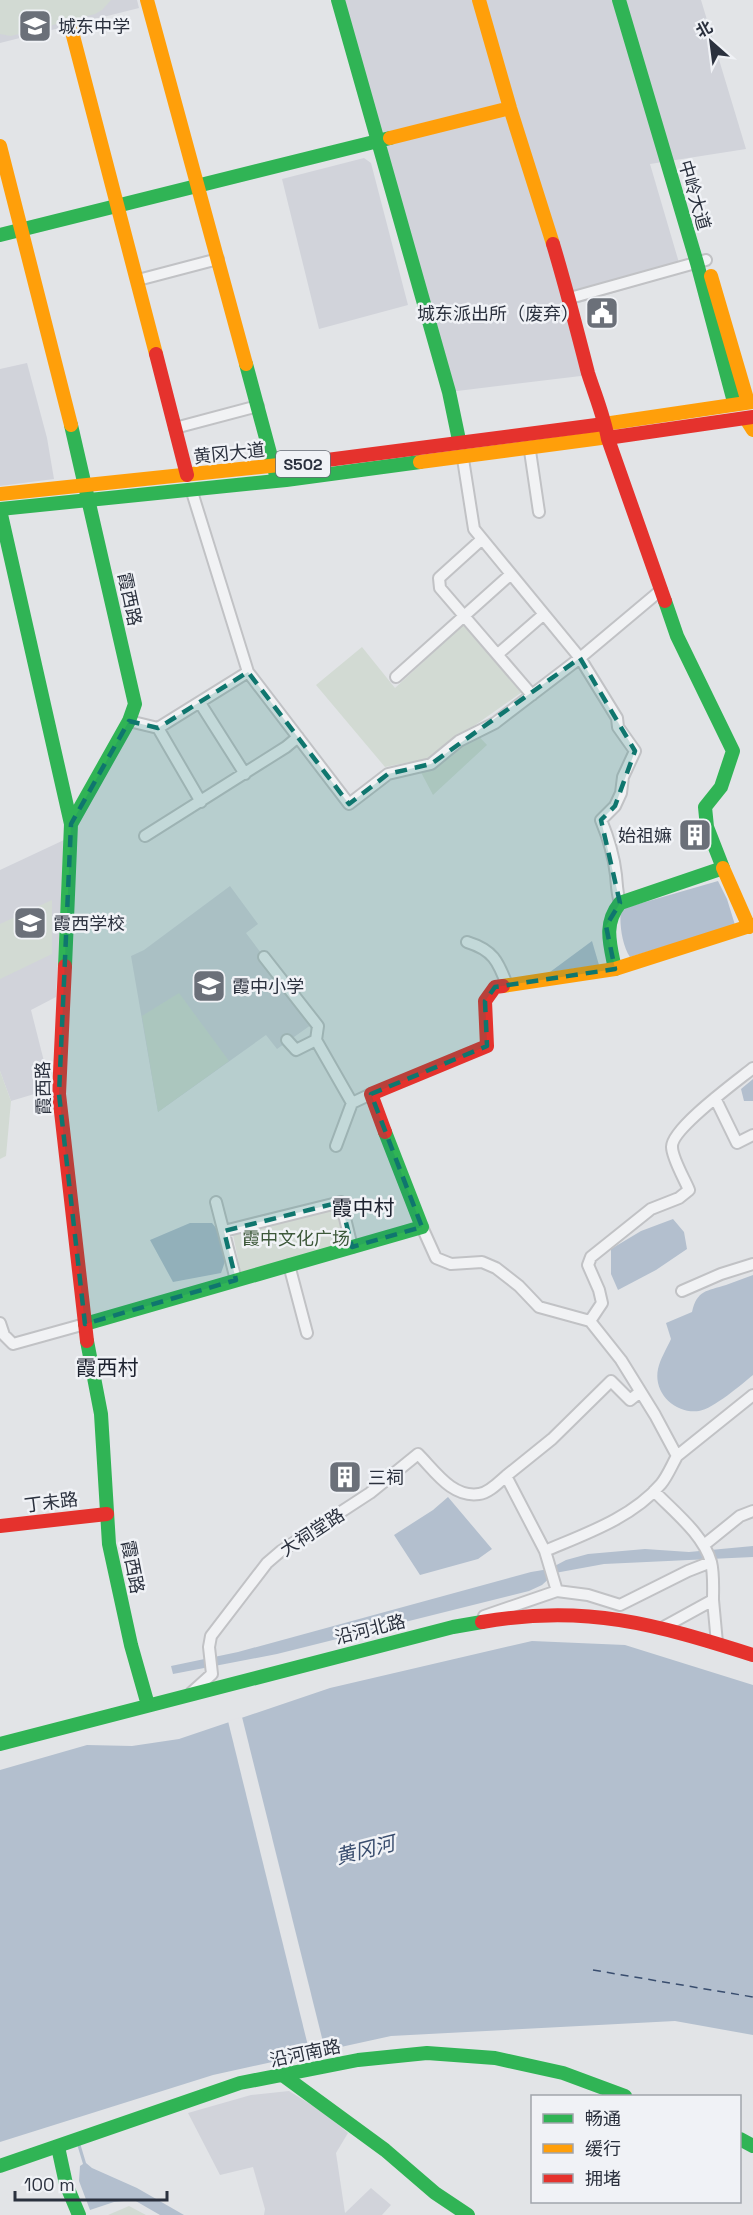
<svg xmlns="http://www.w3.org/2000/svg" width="753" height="2215" viewBox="0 0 753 2215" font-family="'Space Grotesk','Noto Sans SC',sans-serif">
  <rect width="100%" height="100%" fill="#e2e4e7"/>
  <path fill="#d1d3da" d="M0,0H137L139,8L0,43Z
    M338,0H701L746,149L650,164L682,273L572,305L589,375L449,392Z
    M364,158L371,163L408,305L319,329L282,179Z
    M27,363L47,438L54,479L0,486V369Z
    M64,840L56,997L31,1010L51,1089L11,1101L0,1071V870Z
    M230,886L258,924L246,933L261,953L258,957L311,1025L277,1049L266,1035L158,1112L131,956L144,950Z
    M289,2091L326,2114L348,2133L336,2153L345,2213L371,2188L391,2205L382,2215H264L265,2209L253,2167L220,2175L188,2113L251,2095Z"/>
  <path fill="#d2dad3" d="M0,0H111L102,10L95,14L11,36L0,34Z
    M463,625L522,692L471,728L487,745L433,795L415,761L385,767L316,685L362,647L395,688Z
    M52,900V954L0,979V924Z
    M179,993L229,1061L158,1112L142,1016Z
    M0,1071L11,1101L6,1156L0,1159Z
    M338,1207L348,1244L241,1273L233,1235Z
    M129,2206L146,2215H108Z"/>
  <path fill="#b3bfce" d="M718,881L727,899L735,925L630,957C622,945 619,923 621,909Z
    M592,941L599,965L550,972Z
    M753,1079V1101H744L741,1089Z
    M673,1219L684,1232L687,1249L656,1270L618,1290L611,1274V1249L641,1231Z
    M190,1223H212C228,1242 230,1250 221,1273L173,1282L150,1240Z
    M753,1275V1375C742,1384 713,1409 699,1411C675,1414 653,1393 658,1369C660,1359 667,1348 671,1339L666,1323L692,1312C697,1290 707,1291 726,1285C735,1282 744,1278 753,1275Z
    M448,1497L492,1549L478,1559L420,1575L394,1535L433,1510Z
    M753,1546V1557L604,1564L555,1573L542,1585L529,1591L277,1654L173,1674L171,1666L238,1652L531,1572L549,1569L566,1560L588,1554L645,1549L689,1552Z
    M532,1641L625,1645L753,1685V2035L675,2021L391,2036L213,2075L0,2142V1770L87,1745L132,1746L179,1739L330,1688Z
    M80,2143L86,2163L92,2168L137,2188L184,2215H160L134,2200L114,2202L90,2210L79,2181L80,2166L83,2164L77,2144Z"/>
  <path fill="#e2e4e7" d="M242,1717L325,2050L310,2054L228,1721Z"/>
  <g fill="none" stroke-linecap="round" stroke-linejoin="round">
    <path stroke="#394d6e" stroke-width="1.5" stroke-dasharray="8 6" stroke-linecap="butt" d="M593,1970L753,1997"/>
    <defs>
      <path id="street" d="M138,280L218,259
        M570,298L706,260
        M175,428L258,406
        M530,451L539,512
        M463,459L474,529L580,658L617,718L618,727L635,751L623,777L621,793L615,806L601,820C608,837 614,857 616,875C617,886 617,893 620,903
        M192,492L248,672L349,804L388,774L431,764L459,741L495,723L580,658L661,590
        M481,540L439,578L440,588L532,695
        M498,654L544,614
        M396,677L511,574
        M200,703L245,774
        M129,721L158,728L248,672
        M158,728L201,802
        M145,836L286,747L298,737
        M467,942C493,950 498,961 507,985
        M264,957L318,1026L316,1040L352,1103L371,1094
        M287,1040L296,1050L316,1040
        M715,1098L737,1143L753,1135
        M336,1146L352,1103
        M216,1202L236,1280
        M422,1227L436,1258L451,1264L482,1262L496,1268L519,1286L539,1307L590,1321L621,1360L655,1415L677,1456C672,1465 667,1477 661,1484C632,1518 585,1534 545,1551
        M224,1231L341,1202L352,1247
        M289,1265L307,1333
        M682,1291L721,1274L753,1264
        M590,1321L602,1303L599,1290L588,1265L591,1257L651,1209L679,1198L689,1190C685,1180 672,1158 672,1147C671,1129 737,1081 753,1068
        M0,1323L4,1335L13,1344L85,1324
        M677,1456L753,1395
        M506,1476L552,1439L611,1381L630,1400L640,1392
        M654,1491C674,1512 703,1534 711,1562C714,1574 713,1588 713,1600L662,1628
        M704,1545L740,1516L753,1511
        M557,1591L588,1595L620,1605L688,1571L711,1562
        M713,1600L717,1643
        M191,1693L212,1674L209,1647L211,1636L267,1563L281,1551L370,1493L418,1454C435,1471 452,1498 479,1494C489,1493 499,1482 506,1476L545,1551L557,1591L484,1616"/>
    </defs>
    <use href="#street" stroke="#c1c2c5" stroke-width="14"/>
    <use href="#street" stroke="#f1f2f4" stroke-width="10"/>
    <path stroke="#30b455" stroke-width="14" d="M338,0L449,392L459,440
      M619,0L697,263L734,402
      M0,235L390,138
      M246,364L277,479
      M0,509L286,480L420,462
      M0,510L71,824
      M65,966L71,824L129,721L135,704L71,425
      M615,969C610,944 603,924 620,903L723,868L707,827L705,807L721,787L733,751L677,636L665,601
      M85,1324L422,1227L385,1132
      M87,1341L101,1414L109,1544L131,1645L148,1705
      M0,1744L453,1627L482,1622
      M284,2076L385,2150L435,2193L468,2215
      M740,2139L753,2146
      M58,2147L66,2184L79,2215
      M0,2166L240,2083L358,2060L427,2053L495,2058L563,2073L625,2096"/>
    <path stroke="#ff9f0a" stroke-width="14" d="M147,0L246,364
      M479,0L510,108L553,244
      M71,28L156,354
      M390,138L510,108
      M0,146L71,425
      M711,276L747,399
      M746,419L753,430
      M611,423L753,402
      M420,462L601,438
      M0,494L327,460
      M723,868L749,927
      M503,986L615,969L753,925"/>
    <path stroke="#e5322d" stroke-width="14" d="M553,244C566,287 577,330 588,373C595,395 604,416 608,439L665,601
      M156,354L187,475
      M614,437L753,417
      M327,460L604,424
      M65,966L59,1094L87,1341
      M385,1132L371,1094L487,1046L485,1001L495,987L503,986
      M0,1526L107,1514
      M482,1622C586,1604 655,1624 753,1655"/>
  </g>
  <path fill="#0f766e" fill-opacity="0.2" stroke="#0f766e" stroke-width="4.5" stroke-dasharray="12 8" stroke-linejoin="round" d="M580,658L635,751L615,806L601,820L620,903L606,926L615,969L495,987L485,1001L487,1046L371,1094L422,1227L352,1247L341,1202L224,1231L236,1280L85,1324L59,1094L71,824L129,721L158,728L248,672L349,804L388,774L431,764Z"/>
  <defs>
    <symbol id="school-square" viewBox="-11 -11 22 22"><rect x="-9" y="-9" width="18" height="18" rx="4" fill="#6b7079" stroke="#f0f2f6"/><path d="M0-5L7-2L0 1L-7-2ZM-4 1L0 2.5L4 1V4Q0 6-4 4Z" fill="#fff"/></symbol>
    <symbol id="civic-square" viewBox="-11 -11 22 22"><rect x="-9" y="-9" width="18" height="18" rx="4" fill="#6b7079" stroke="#f0f2f6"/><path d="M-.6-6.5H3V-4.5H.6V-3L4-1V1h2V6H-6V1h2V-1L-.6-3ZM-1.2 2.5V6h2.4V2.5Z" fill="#fff"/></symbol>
    <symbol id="building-square" viewBox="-11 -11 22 22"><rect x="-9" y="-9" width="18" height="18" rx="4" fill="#6b7079" stroke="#f0f2f6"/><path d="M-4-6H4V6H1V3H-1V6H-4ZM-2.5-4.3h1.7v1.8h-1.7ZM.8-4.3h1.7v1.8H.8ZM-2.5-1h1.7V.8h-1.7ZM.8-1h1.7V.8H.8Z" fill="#fff"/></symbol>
  </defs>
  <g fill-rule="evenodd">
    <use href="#school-square" x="16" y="7" width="38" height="38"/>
    <use href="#civic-square" x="583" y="294" width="38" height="38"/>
    <use href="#building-square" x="676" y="816" width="38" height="38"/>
    <use href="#school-square" x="11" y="904" width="38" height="38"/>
    <use href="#school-square" x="190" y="967" width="38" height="38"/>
    <use href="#building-square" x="326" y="1458" width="38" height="38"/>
  </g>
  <g text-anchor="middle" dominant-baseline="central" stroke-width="5" stroke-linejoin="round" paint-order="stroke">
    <rect fill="#f0f2f6" stroke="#666b75" stroke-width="1.5" x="276" y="451" width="54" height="26" rx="4.5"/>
    <g font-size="16" font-weight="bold" fill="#2b313e">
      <text x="303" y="464">S502</text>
    </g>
    <g font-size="18" fill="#2b313e" stroke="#f0f2f6" text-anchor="start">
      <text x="58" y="26">城东中学</text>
      <text x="579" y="313" text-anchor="end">城东派出所（废弃）</text>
      <text x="672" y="835" text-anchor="end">始祖嫲</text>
      <text x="53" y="923">霞西学校</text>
      <text x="232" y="986">霞中小学</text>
      <text x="368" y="1477">三祠</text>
    </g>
    <g font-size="18" fill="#2b313e" stroke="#f0f2f6">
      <text transform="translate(695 195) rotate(74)">中岭大道</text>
      <text transform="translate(229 453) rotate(-6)">黄冈大道</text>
      <text transform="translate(130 599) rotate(78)">霞西路</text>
      <text transform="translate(43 1088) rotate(-91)">霞西路</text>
      <text transform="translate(51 1502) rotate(-7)">丁未路</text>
      <text transform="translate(312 1532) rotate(-33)">大祠堂路</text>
      <text transform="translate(133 1567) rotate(79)">霞西路</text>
      <text transform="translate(370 1629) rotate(-14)">沿河北路</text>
      <text transform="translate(305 2053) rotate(-12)">沿河南路</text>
    </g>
    <g font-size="18" fill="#3d583a" stroke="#f0f2f6">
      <text x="296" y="1238">霞中文化广场</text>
    </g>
    <g font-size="20" font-style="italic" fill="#394d6e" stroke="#f0f2f6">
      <text transform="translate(365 1850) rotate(-14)">黄冈河</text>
    </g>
    <g font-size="21" fill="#1d222f" stroke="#f0f2f6">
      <text x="363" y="1207">霞中村</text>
      <text x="107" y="1367">霞西村</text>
    </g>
  </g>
  <rect x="531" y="2095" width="210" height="108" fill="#f0f2f6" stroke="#a1a5ac" stroke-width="1.5"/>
  <rect x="543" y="2114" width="30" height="9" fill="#30b455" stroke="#a1a5ac" stroke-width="1.5"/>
  <text x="585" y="2125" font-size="18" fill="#2b313e">畅通</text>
  <rect x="543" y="2144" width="30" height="9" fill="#ff9f0a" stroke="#a1a5ac" stroke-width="1.5"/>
  <text x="585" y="2155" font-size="18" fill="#2b313e">缓行</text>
  <rect x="543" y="2174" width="30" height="9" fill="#e5322d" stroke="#a1a5ac" stroke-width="1.5"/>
  <text x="585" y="2185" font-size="18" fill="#2b313e">拥堵</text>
  <g transform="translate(711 42) rotate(332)" stroke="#f0f2f6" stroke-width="4.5" paint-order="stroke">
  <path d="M0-4.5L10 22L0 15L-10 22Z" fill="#2b313e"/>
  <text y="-9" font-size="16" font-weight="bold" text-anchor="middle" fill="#2b313e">北</text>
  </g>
  <path d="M15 2191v9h152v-9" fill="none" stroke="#2b313e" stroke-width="3"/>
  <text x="24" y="2191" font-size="18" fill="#2b313e" stroke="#f0f2f6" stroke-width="4.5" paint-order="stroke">100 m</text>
</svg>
